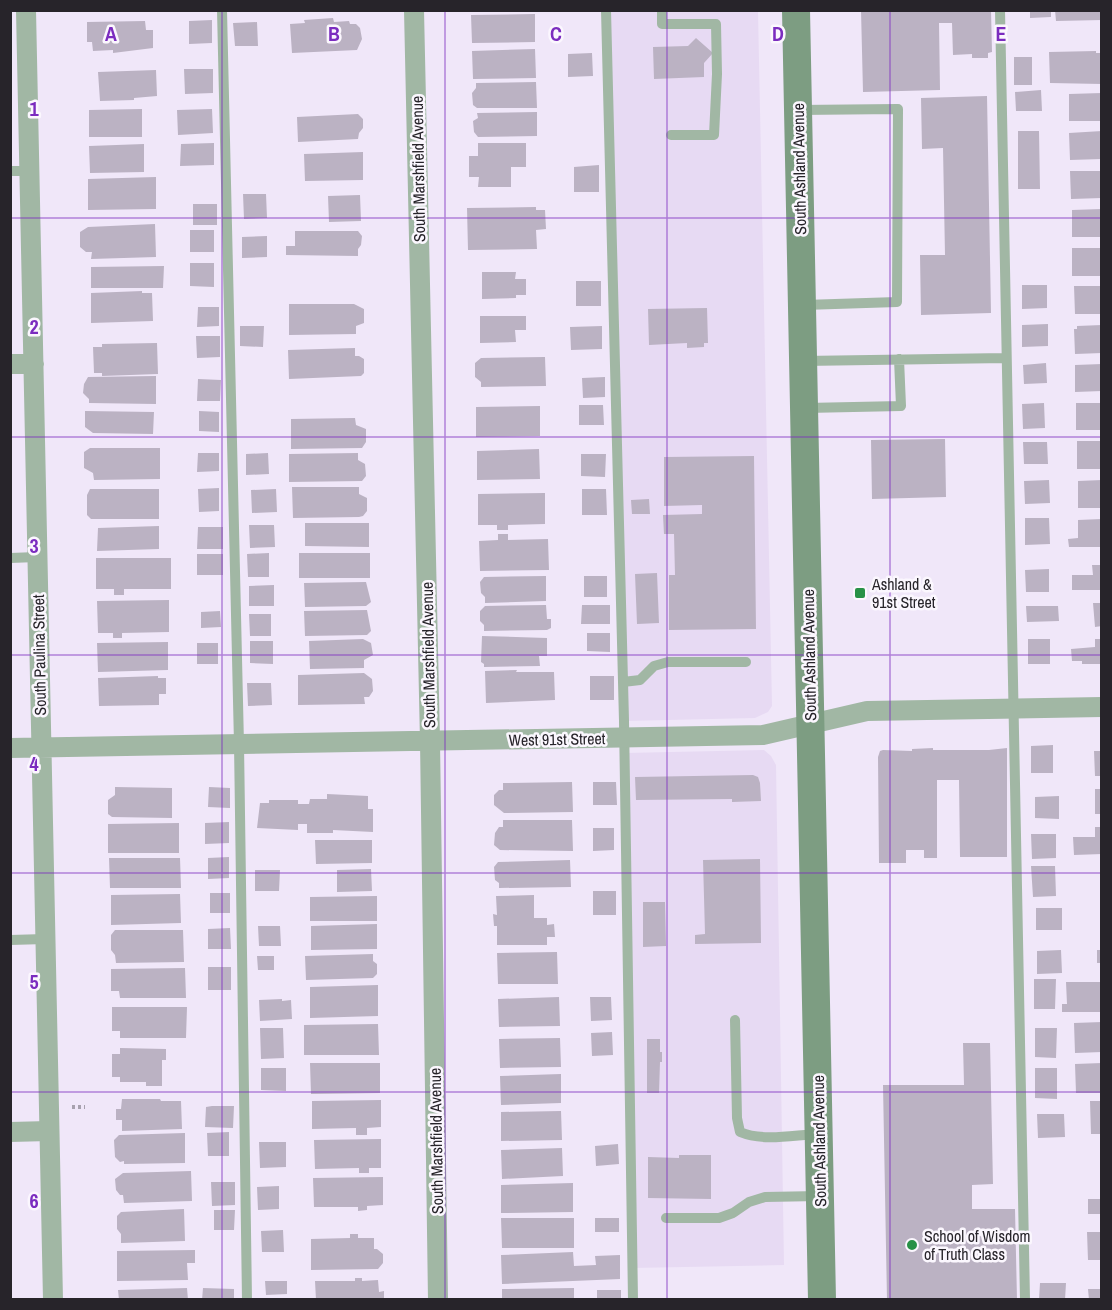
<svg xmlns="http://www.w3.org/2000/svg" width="1112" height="1310" viewBox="0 0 1112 1310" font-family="'Archivo Narrow',sans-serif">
  <rect width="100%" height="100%" fill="#f0e7f9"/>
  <path fill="#e7daf3" d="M607,11H758L772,706L768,712L755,718L624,721Z
    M764,750L771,756L776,765L784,1265L632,1268L625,753Z"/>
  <path fill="#bbb2c3" d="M861,10H991L992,52L988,53V58H972V54L953,55L952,23H939L940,90L863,92Z
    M1030,10H1051V17L1030,18Z
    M1055,10H1102V20L1056,21Z
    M535,14V42L472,43L471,15Z
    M333,18L334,22L349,21L350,24H356L360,28L362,39L357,50L292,53L290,24L305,23L304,20Z
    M212,20V43L189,44V21Z
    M145,21L146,30H153V48L113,53V50L93,51L92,42H87V22Z
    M257,22L258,46H235L233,23Z
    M696,38L713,53L704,63V77L654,79L653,47L688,46Z
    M535,49L536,78L473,79L472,51Z
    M1096,51V53H1102V84L1050,83L1049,52Z
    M592,53L593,76L568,77V54Z
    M1014,57H1032V85H1014Z
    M184,69H213V93L185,94Z
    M156,70L157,96L134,98V100L100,101L98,72Z
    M536,82L537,108H477L473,105L472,93L476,88V83Z
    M1041,90L1042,111H1016L1015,92Z
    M1102,93V121H1069V94Z
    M987,96L991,313L921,315L920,255H945L943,148L922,149L921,98Z
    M142,109V137H89V110Z
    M212,109L213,133L178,135L177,110Z
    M537,112V136L478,137L474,132L473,121L478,118L477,113Z
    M358,114L363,119V128L359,133L358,139L298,142L297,117Z
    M1018,131H1039L1040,189H1018Z
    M1102,131V159L1070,160L1069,133Z
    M214,143V165L180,166L181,144Z
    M478,143H526V167H511V187H478L479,177H469V156H478Z
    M144,144V172L90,173L89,146Z
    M363,152V180L305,181L304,154Z
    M599,165V192H574V167Z
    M1070,171H1102V198L1071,199Z
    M156,177V209L88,210V179Z
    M243,194H266L267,218L244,219Z
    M360,195L361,221L329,222L328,196Z
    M193,204H217V225H193Z
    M536,207V210H545L546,229L536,230L537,249L468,250L467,208Z
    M1102,209V237H1072V210Z
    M155,224L156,257L91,259L92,252H86L80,247V232L88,227Z
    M190,230H214V252H190Z
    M295,231H358L362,236L361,245L358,249V256L286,255V246H295Z
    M267,236V257L242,258V237Z
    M1072,248H1102V276H1072Z
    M190,263H214V287L190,286Z
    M164,266L163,288H91V267Z
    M482,272H516L515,279H526V295H516V298L482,299Z
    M576,281H601V306H576Z
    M1022,285H1047V308L1022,309Z
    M1074,286H1102V314H1075Z
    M142,291V293H152L153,321L91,323V293Z
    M289,304H354L364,309V323L356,326V334L289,335Z
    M198,307H219V326L197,327Z
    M707,308L708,343H704V347L687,348V343L649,345L648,309Z
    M480,316H526V330H515L516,342L480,343Z
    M1048,324V346L1022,347V325Z
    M1102,325V353L1075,354L1074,329H1077V326Z
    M240,326H264L263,347L240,346Z
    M602,326V349L571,350L570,327Z
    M196,336H220V357L197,358Z
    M157,343L158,374L102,376V373H94L93,347H102V344Z
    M355,348V356H359L364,359V373L361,376L289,379L288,350Z
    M545,357L546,386L481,387V382L475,377V363L481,358Z
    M1046,363L1047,383L1024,384L1023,365Z
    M1102,364V391L1075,392V365Z
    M156,376V404L89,403V399L83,393L84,384L88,377Z
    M605,377V397L583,398L582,378Z
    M198,379L221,380L220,401H197Z
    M1044,403L1045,428L1023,429L1022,404Z
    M1076,403H1102V430H1076Z
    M579,405H603L604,425H579Z
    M540,406V436L476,437V407Z
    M85,411L154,412L153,434L93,433L85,427Z
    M199,411L219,412V432L199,431Z
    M355,418L356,425L366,429V442L362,448L291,449V419Z
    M945,439L946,497L872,499L871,440Z
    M1077,441H1102V469H1077Z
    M1023,442H1047L1048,464H1024Z
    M90,448H160V479L94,480L93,473L84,468V452Z
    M539,449L540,479L477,480V451Z
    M198,453H219V471L197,472Z
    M268,453L269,474L246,475V454Z
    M358,453V460L365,464L366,476L362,481L289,482V454Z
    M581,454H606L605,477L581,476Z
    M754,456L756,629L669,630V575H675L674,534H664L663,515L702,514V505L664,506V457Z
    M1049,480L1050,503L1025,504L1024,481Z
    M1102,480V508H1078V481Z
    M292,487H359V494L367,498V511L363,516L359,517L293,518Z
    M219,488V511L199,512L198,489Z
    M90,489H159V519H91L87,515V495Z
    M276,489L277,512L252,513L251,490Z
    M582,489H606L607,515H582Z
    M545,493V524L508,525V530H497V525H478V494Z
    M649,499L650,514H632L631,500Z
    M1025,518H1049L1050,544L1025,545Z
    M1102,519V547H1069L1068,539L1078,538V520Z
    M305,523H369V547L305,546Z
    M249,525H274L275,547L250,548Z
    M159,526V549L97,551L98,528Z
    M198,527H223V549H197Z
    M498,534H508V540L548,539L549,570L480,571L479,541L498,540Z
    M269,553V577H248L247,554Z
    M299,553H370V578H299Z
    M197,554H223V575H197Z
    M96,558H171V589H124V595H114V589H96Z
    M1092,565H1102V590H1072V575H1093Z
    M1049,569V592H1026L1025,570Z
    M657,573L659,623L637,624L635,574Z
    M546,576V601L485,603V597L481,593L480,582L484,577Z
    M584,576H607V597H584Z
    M366,582L371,602L366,606L305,607L304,583Z
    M274,585V606H249V586Z
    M169,600V632L122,633V638H113V633H98L97,601Z
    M1093,603H1102V626L1095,627Z
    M546,605L547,619H551V628L547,630L484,631V625L480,621V611L485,606Z
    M582,605H610V624H581Z
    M1026,606H1058L1059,621L1027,622Z
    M367,610L371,631L367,635L305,636L304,611Z
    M220,611L221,627L201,628V612Z
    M249,614H271V636H250Z
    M587,633H610V652L587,651Z
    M482,636L547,638V656H539L540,666L484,667V664L481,662Z
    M363,639L371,643L373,655L364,660V668L310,669L309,641Z
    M1028,639H1050V664H1028Z
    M1095,639H1102V664H1082V661H1072L1071,649L1095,647Z
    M250,641H273V664L250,663Z
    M168,642V670L98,672L97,643Z
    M197,643H218V664H197Z
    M517,670L516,672H554L555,700L486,703L485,671Z
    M364,673L372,679L373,691L369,697H364L365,704L298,705V675Z
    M158,676V678H166V694H159V705L99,706L98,678Z
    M590,676H614V700H590Z
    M247,683H271L272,705L248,706Z
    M1053,745V773H1031V746Z
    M933,748V750H989L1007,748V857H960L959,780H937V858H924V850H906V863H879L878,757L880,751L883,750L912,751V749Z
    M1094,751H1102V776H1095Z
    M753,775L758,777L760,783L761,801L732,802V799L636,800L635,777Z
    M572,782L573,812L504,813L494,805V795L499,790H503V783Z
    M593,782H616L617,805H593Z
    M115,787L172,788V818L112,817L108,814V800L115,795Z
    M209,787L230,788V808L208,807Z
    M1095,789H1102V814H1095Z
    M327,794L368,796V809H373V832L333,830V833H307V824H298V830L257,828L260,803H269V800H298V804H309L310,799H327Z
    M1059,796V819L1035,818V797Z
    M503,820H572L573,851L500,850L494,845L495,833L499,827H503Z
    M229,822V843L205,844V823Z
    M179,823V853H108V824Z
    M1095,827H1102V854L1074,855L1073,837H1095Z
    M593,828H614V850L593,851Z
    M1031,834H1056V858L1032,859Z
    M315,840H372V863L316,864Z
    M229,857V878L208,879V858Z
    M109,858H180L181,888H110Z
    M760,859L761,943L695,944V935L705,934L703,860Z
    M570,860L571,887L499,888V883L495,880L494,867L498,862Z
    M1031,866H1055L1056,896L1033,897Z
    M371,869L372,891L337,892V870Z
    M255,870H280L279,891H255Z
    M593,891H616V915H593Z
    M210,893H230V913H210Z
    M180,894L181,923L111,925V895Z
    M534,895V918H547V925L554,924L555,937H547V945H497V926H494L493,914L497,915L496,896Z
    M377,896V921H310V897Z
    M643,902H665L666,946L643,947Z
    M1036,908H1062V930H1036Z
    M377,924V949L311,950V926Z
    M258,926H280L281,946H259Z
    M230,928L231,949H208V929Z
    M115,930H183L184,962L116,963L115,955L111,950V935Z
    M1061,950L1062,973L1037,974V951Z
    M1097,950H1102V963H1097Z
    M557,952L558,984H498L497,953Z
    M373,954V961L377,964V974L373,978L306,980L305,956Z
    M257,956H274V970H258Z
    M208,967H231V990H208Z
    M185,968L186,998H120L119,991H111V969Z
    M1034,979H1056L1055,1009H1034Z
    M1066,982H1102V1012H1062V1004H1067Z
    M378,985V1016L310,1018V987Z
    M559,997L560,1026L499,1027L498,999Z
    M590,997H611L612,1020L591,1021Z
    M282,999V1001L291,1000L292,1019L260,1021L259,1000Z
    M112,1007H187L186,1038H120V1031H112Z
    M1102,1022V1052L1075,1053L1074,1023Z
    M378,1024L379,1055H304V1025Z
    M260,1028H283L284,1058L261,1059Z
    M1035,1028H1057L1056,1058L1035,1057Z
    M612,1032L613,1055L592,1056L591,1033Z
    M560,1038L561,1067L500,1068L499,1039Z
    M647,1039H660V1052H662V1062H660L659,1093H647Z
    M963,1043H990L993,1184L972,1185V1209H1015L1017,1300H887L883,1085H964Z
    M120,1048L166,1049V1060H162V1086H146V1082H120V1077H112V1054H120Z
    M310,1063H380V1093L311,1094Z
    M1102,1063V1093H1076L1075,1064Z
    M261,1068H286V1091L261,1090Z
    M1035,1068H1057V1099L1035,1098Z
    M561,1074V1103L501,1105L500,1076Z
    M122,1099H160L161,1101H181L182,1129L122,1131V1120H116V1109H121Z
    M381,1100V1127L367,1128V1135H356V1128L312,1129V1101Z
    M1090,1101H1102V1134H1091Z
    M212,1106H234L233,1128L205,1127L206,1107Z
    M561,1111L562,1140L501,1141V1112Z
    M1037,1114H1064L1065,1137L1038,1138Z
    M229,1132V1156H208L207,1133Z
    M185,1133V1163L124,1164V1161L120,1162L115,1157L114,1140L119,1135Z
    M381,1139V1168H369V1173H359V1168L315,1169L314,1140Z
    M259,1142H286V1167L260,1168Z
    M618,1144L619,1164L596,1166L595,1146Z
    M562,1148L563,1176L502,1179L501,1150Z
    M679,1155H711V1199L648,1198V1157L679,1158Z
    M191,1171L192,1201L124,1203L123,1195H120L116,1190L115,1179L123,1173Z
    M383,1177V1205L367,1206V1210L358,1211V1207H314L313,1178Z
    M211,1182H235V1205L212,1206Z
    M573,1183V1212L501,1213V1185Z
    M279,1186V1209L258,1210L257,1187Z
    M1088,1199H1102V1214H1088Z
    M184,1209L185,1241L121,1243V1234L117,1229V1216L121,1212Z
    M214,1210H235L234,1230H214Z
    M501,1218H574V1248H502Z
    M595,1218H619V1232H595Z
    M283,1230L284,1252H262L261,1231Z
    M1087,1232H1102V1260H1088Z
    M350,1234H358V1238H374V1249H377L383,1254V1263L378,1269L311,1270V1239L350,1238Z
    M195,1250V1263H187L188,1280L117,1281V1251Z
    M573,1252L574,1266L596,1265L595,1256L620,1255V1279L502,1284L501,1255Z
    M355,1278H362V1281L378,1280L379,1292L384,1291V1300H316L315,1281H355Z
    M265,1281H287V1294L266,1295Z
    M1040,1283H1066L1065,1300H1039Z
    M187,1288L188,1300H119L118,1290Z
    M203,1288L234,1289V1300H202Z
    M574,1288V1300H502V1289Z
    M1088,1289H1102V1300H1089Z
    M597,1290H621V1300H597Z"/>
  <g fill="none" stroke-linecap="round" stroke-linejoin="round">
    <path stroke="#a7a1ae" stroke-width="4" stroke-dasharray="3 3" stroke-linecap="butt" d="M72,1107H85"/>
    <path stroke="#a1b7a4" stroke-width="10" d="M222,10L239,744L247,1300
      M606,10L624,721L633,1300
      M662,10V24H716L717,74L714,135H671
      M1000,10L1025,1300
      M798,110L898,109L897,302L804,305
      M10,171H29
      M803,361L1006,358
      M806,408L901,406L899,359
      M10,558L37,557
      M623,682L640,680L654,666L668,662H746
      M10,940L45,939
      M735,1020L737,1118L740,1132C764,1142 793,1135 818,1134
      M666,1218H719L733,1213L749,1202L765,1197L819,1196"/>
    <path stroke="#a1b7a4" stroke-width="20" d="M26,10L53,1300
      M414,10L430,741L438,1300
      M10,364H34
      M10,748L763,735L867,711L1102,707
      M10,1132L49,1131"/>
    <path stroke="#7d9d82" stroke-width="28" d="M796,10L822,1300"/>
  </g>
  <path fill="none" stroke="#7b2cbf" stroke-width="1.5" stroke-opacity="0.55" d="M222,10V1300M445,10V1300M667,10V1300M890,10V1300M10,218H1102M10,437H1102M10,655H1102M10,873H1102M10,1092H1102"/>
  <g fill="#289147" stroke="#fbf7fe" stroke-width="2">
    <rect x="854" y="587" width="12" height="12" rx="3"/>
    <circle cx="912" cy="1245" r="6"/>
  </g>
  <g text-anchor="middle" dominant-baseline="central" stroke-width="5" stroke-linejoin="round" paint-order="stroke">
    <g font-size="16" fill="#27242a" stroke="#fbf7fe">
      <text transform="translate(418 169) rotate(-91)">South Marshfield Avenue</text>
      <text transform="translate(799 169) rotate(-91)">South Ashland Avenue</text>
      <text transform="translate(39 655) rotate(-91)">South Paulina Street</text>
      <text transform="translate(428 655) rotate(-91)">South Marshfield Avenue</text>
      <text transform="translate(809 655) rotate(-91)">South Ashland Avenue</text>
      <text transform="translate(557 739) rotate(-1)">West 91st Street</text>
      <text transform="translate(436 1141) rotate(-91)">South Marshfield Avenue</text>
      <text transform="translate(819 1141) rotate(-91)">South Ashland Avenue</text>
    </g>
    <g font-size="16" fill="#27242a" stroke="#fbf7fe" text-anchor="start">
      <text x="872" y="584">Ashland &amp;<tspan x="872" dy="18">91st Street</tspan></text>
      <text x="924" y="1236">School of Wisdom<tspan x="924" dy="18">of Truth Class</tspan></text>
    </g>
  </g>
  <g font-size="20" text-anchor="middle" font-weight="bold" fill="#7b2cbf" stroke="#fbf7fe" stroke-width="5" stroke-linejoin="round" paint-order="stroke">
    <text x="111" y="41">A</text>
    <text x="334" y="41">B</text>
    <text x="556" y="41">C</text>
    <text x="778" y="41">D</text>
    <text x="1001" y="41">E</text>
    <text x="34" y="116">1</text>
    <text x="34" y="334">2</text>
    <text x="34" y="553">3</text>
    <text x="34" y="771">4</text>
    <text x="34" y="989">5</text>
    <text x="34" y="1208">6</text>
  </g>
  <rect width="1112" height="1310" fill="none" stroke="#27242a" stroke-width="24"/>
</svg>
